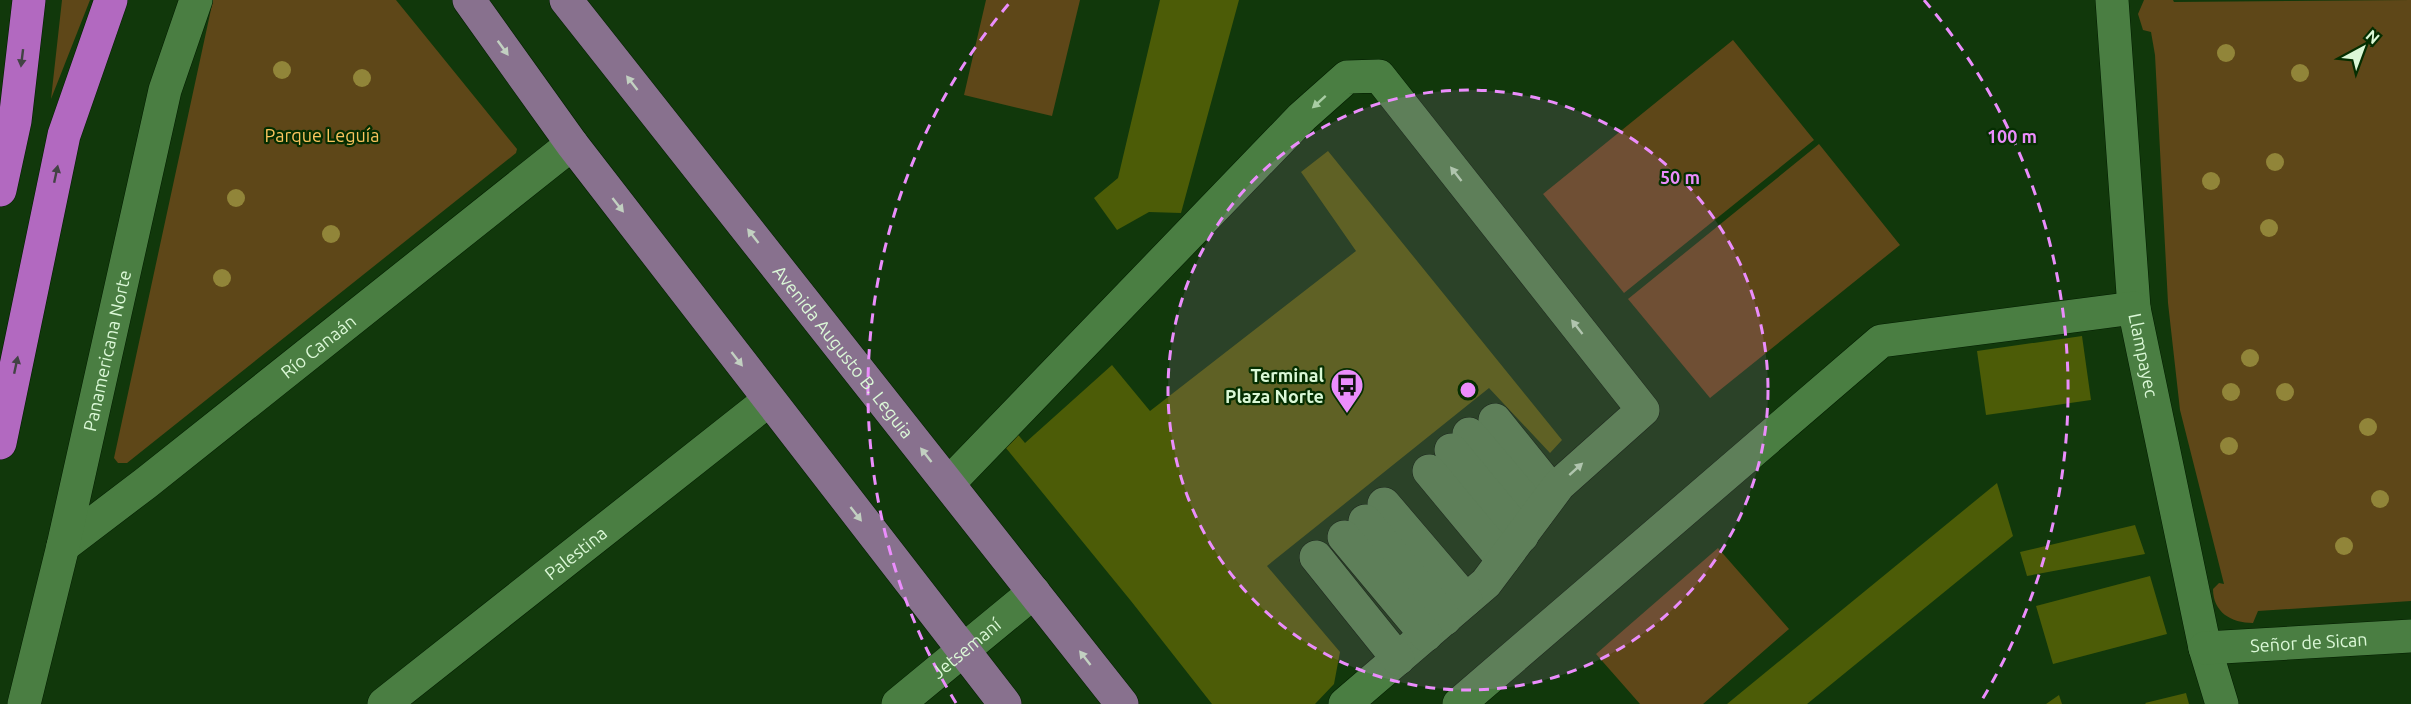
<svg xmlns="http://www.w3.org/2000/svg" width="2411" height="704" viewBox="0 0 2411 704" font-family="Ubuntu,sans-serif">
  <rect width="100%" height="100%" fill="#11380b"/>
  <path fill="#5e4718" d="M62,0H90L51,99Z
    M213,0H396L517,149L516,153L127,463H118L114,458Z
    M986,0H1080L1052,116L964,95Z
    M2144,0H2173L2174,2L2411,0V601L2258,611L2253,623C2231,623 2213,612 2213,589L2219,583L2224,584L2180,410L2168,303L2155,55L2151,32L2143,30L2138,14Z
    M1733,40L1814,140L1624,293L1543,194Z
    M1819,144L1900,245L1710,398L1628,299Z
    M1718,548L1789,629L1703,704H1640L1596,654Z"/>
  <path fill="#4c5c07" d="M1160,0H1239L1181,213L1149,212L1117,230L1094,198L1118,178Z
    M1328,151L1562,440L1550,453L1489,388L1267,566L1340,652L1334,684L1315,704H1212L1131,601L988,426L999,412L1025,443L1112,365L1150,411L1356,251L1301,172Z
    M2082,336L2091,400L1986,415L1977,351Z
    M1997,483L2013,536L1807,704H1727Z
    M2135,525L2145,554L2027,576L2020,552Z
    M2150,576L2167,634L2053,664L2036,606Z
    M2186,693L2189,704H2146L2145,703Z
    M2059,695L2062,704H2046Z"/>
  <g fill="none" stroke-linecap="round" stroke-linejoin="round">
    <defs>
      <g id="minor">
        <path id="s1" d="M2112,0L2134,308L2205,648L2222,704"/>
        <path d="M1495,420L1553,492"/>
        <path d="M1469,434L1537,514"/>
        <path d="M1451,450L1522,536"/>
        <path d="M1429,471L1503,560"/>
        <path d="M949,483L1302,117L1347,77L1379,76L1643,410L1559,485L1486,583L1345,704"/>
        <path d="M1384,504L1466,600"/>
        <path d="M1365,521L1445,619"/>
        <path d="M1344,537L1426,635"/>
        <path id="s2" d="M63,546L146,483L572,144"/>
        <path d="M1316,557L1398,659"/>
        <path id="s3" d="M2205,648L2411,636"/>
        <path id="s4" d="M24,704L63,546L165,90L196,0"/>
        <path id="s5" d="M384,704L769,400"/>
        <path id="s6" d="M898,704L1034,592"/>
        <path d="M1459,704L1881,341L2134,308"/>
      </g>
      <g id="major">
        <path d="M469,0L572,144L1005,704"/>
        <path id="s7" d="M566,0L1122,704"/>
      </g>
      <path id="highway" d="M0,190L15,121L29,0
        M0,443L64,135L111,0"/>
    </defs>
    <use href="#minor" stroke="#031d01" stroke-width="34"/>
    <use href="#major" stroke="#031d01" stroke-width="34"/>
    <use href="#highway" stroke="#031d01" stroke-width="34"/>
    <use href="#minor" stroke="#4a7e42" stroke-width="33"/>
    <use href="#major" stroke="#88718e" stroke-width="33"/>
    <use href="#highway" stroke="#b269c0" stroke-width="33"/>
  </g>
  <g fill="#918539">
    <circle cx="2226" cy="53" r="9"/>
    <circle cx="282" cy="70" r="9"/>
    <circle cx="2300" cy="73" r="9"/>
    <circle cx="362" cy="78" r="9"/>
    <circle cx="2275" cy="162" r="9"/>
    <circle cx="2211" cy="181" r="9"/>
    <circle cx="236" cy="198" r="9"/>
    <circle cx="2269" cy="228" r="9"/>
    <circle cx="331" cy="234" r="9"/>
    <circle cx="222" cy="278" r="9"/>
    <circle cx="2250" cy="358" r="9"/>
    <circle cx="2231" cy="392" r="9"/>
    <circle cx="2285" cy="392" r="9"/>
    <circle cx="2368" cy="427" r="9"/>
    <circle cx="2229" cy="446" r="9"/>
    <circle cx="2380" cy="499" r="9"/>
    <circle cx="2344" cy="546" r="9"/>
  </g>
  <defs><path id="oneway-solid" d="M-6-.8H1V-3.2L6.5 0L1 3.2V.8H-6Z" transform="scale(1.5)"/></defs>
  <g fill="#c2d0c1">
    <use href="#oneway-solid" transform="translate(503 48) rotate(54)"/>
    <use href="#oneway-solid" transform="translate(632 83) rotate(-128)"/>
    <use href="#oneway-solid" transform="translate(618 205) rotate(52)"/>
    <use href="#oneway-solid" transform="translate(753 236) rotate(-128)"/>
    <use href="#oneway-solid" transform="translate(737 359) rotate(52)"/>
    <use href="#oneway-solid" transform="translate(926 455) rotate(-128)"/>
    <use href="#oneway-solid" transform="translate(856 514) rotate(52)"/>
    <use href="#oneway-solid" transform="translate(1085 658) rotate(-128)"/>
  </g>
  <g fill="#424344">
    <use href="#oneway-solid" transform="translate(22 58) rotate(97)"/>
    <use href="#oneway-solid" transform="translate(56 174) rotate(-78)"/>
    <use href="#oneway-solid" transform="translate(16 365) rotate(-78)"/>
  </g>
  <g fill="#a8cda3">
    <use href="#oneway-solid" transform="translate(1319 102) rotate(138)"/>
    <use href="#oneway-solid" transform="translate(1456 174) rotate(-128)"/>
    <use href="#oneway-solid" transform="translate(1577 327) rotate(-128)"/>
    <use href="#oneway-solid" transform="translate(1576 469) rotate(-42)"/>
  </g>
  <circle cx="1468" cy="390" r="300" fill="#eb8dfc" fill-opacity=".12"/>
  <g fill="none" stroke="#eb8dfc" stroke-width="3" stroke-dasharray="10 8">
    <circle cx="1468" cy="390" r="300"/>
    <path d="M956 703A600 600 0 0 1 1012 0M1924 0A600 600 0 0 1 1980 703"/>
  </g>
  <defs>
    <symbol id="bus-pin" viewBox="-11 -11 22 30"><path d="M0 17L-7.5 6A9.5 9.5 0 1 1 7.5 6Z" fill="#eb8dfc" stroke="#052e01"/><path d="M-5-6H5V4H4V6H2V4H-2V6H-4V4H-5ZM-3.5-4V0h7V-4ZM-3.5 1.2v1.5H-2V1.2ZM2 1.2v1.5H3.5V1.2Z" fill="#111"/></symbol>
  </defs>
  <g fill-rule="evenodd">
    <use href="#bus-pin" x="1328" y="366" width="38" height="52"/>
  </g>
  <g text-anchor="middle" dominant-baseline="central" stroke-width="4.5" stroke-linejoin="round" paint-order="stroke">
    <g font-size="18" fill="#fac45e" stroke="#052e01">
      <text x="322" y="135">Parque Leguía</text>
    </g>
    <g font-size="18" fill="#dbf8d7" stroke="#052e01">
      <text stroke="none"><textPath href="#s2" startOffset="324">Río Canaán</textPath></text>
      <text stroke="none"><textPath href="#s4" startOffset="363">Panamericana Norte</textPath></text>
      <text stroke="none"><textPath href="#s7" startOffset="448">Avenida Augusto B. Leguia</textPath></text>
      <text stroke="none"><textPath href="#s1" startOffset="357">Llampayec</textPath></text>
      <text stroke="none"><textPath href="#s5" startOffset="244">Palestina</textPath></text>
      <text stroke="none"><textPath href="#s3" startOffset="104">Señor de Sican</textPath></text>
      <text stroke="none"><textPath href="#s6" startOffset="88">Jetsemaní</textPath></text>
    </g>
    <g font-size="18" font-weight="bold" fill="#dbf8d7" stroke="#052e01" text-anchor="end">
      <text x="1324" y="375">Terminal<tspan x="1324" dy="21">Plaza Norte</tspan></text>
    </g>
  </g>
  <circle cx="1468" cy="390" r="9" fill="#eb8dfc" stroke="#052e01" stroke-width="3"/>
  <g font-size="18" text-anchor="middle" font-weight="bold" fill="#eb8dfc" stroke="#052e01" stroke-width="4.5" stroke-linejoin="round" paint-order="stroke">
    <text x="2012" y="143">100 m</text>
    <text x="1680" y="184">50 m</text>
  </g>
  <g transform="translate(2363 48) rotate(41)" stroke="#052e01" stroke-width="4.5" paint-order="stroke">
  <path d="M0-4.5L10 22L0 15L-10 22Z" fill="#dbf8d7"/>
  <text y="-9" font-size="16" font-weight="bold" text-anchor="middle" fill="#dbf8d7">N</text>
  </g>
</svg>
